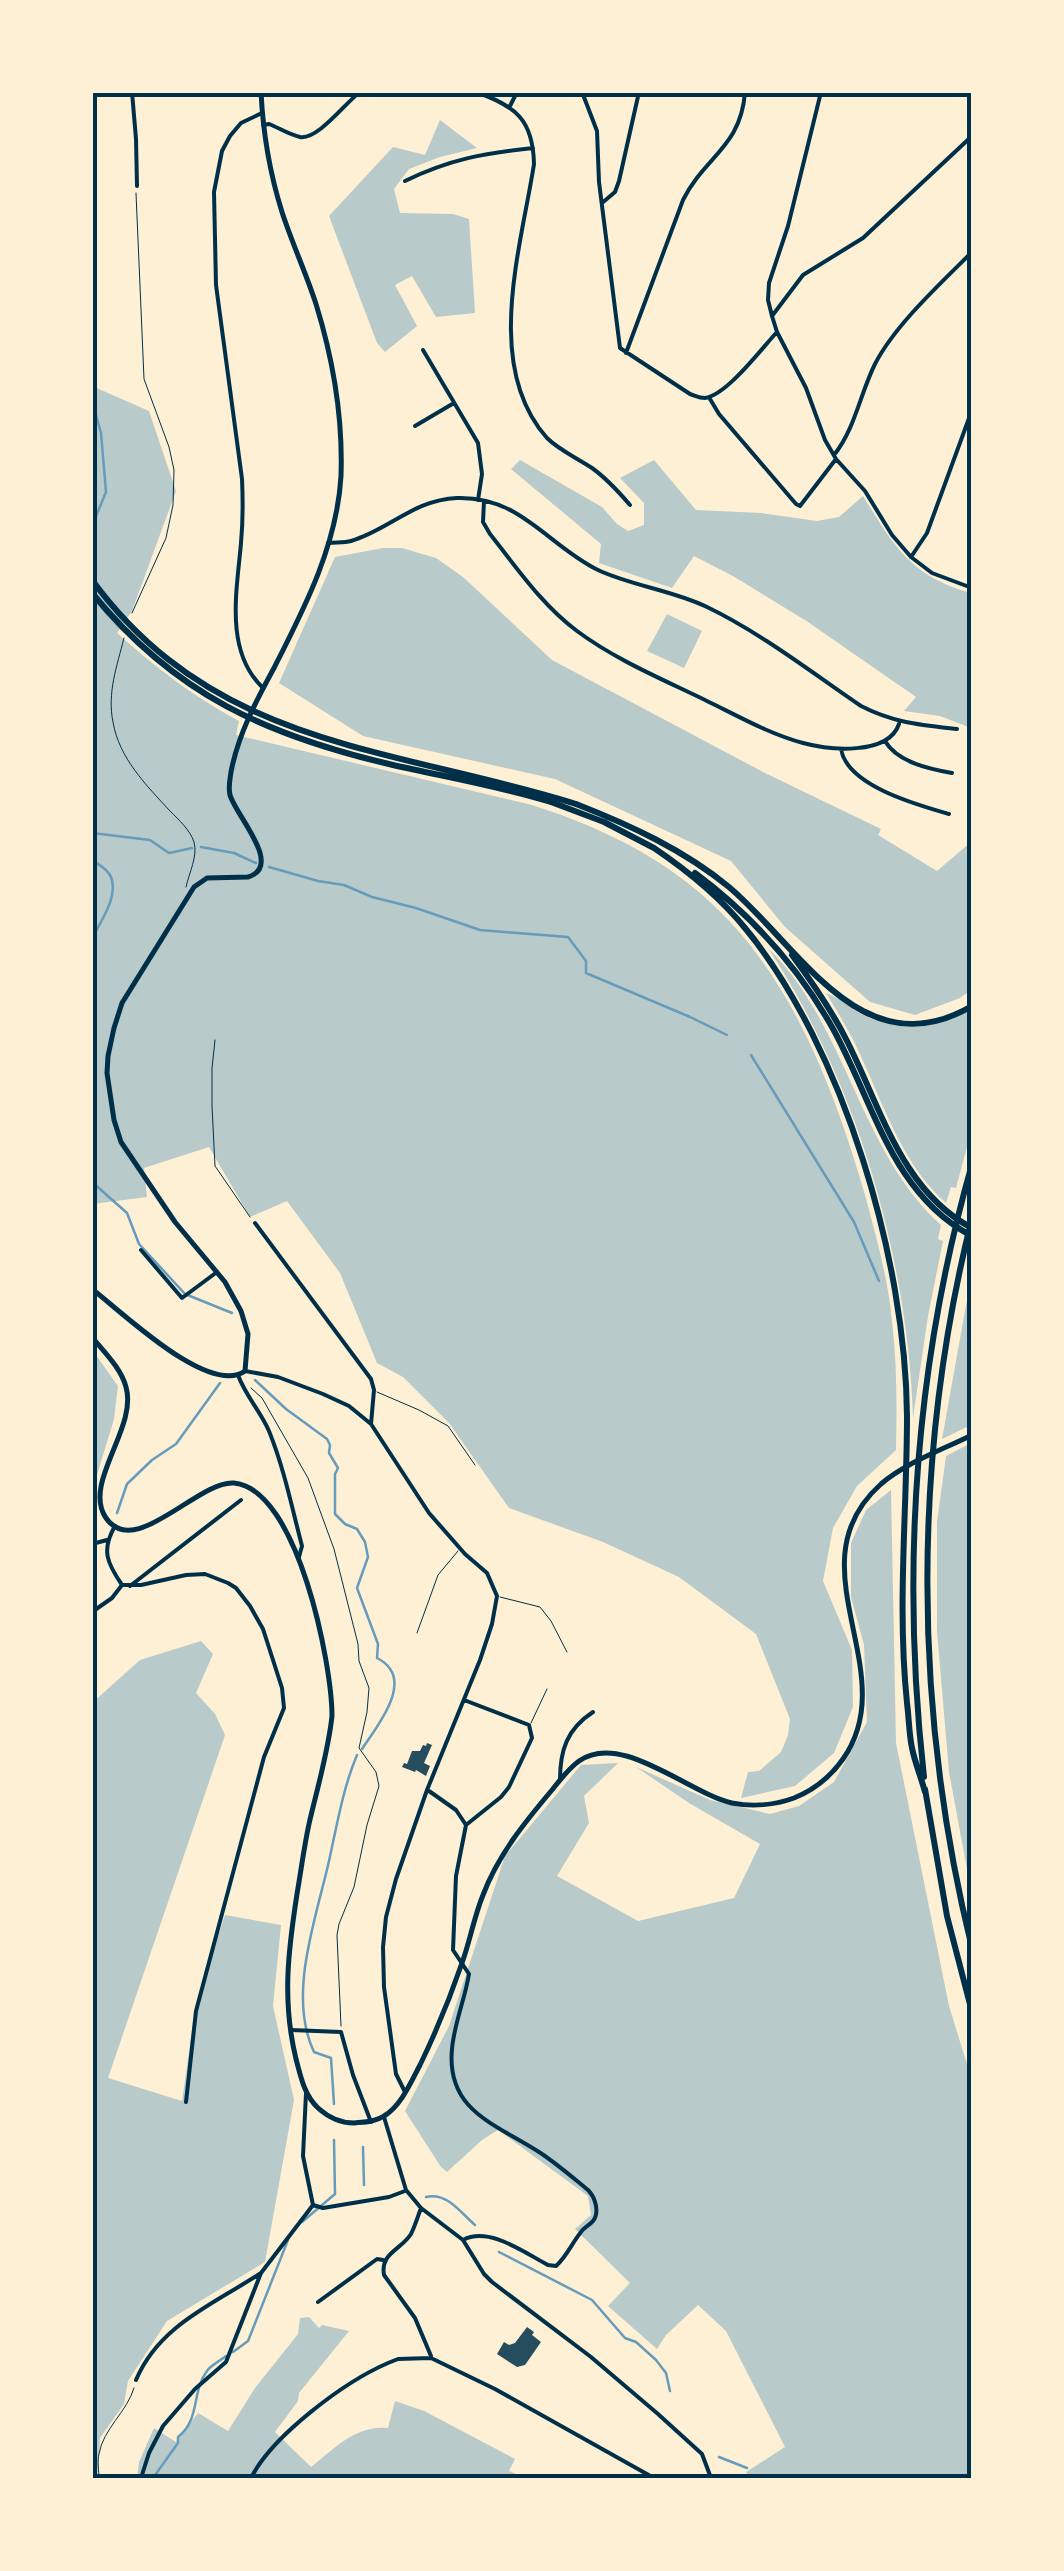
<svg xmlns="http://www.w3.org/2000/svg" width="1064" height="2571" viewBox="0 0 1064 2571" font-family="Barlow,sans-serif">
  <rect width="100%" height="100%" fill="#fdf0d5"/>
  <path fill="#b9caca" d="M440,120L477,148L440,157L409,169L394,189L400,213L453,214L469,219L475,313L436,317L412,276L395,285L417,326L385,352L377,343L329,216L393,147L425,155Z
    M92,386L149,411L176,491L132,611L117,633C158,669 191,695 239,721L236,735L532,805C607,829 678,864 732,924C800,998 837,1099 865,1195C876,1236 888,1278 892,1321C897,1364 897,1406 896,1450L857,1486L833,1528L823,1581L852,1650L853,1707L834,1753L795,1786L741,1798L748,1772L759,1771L781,1752L788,1735L790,1719L756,1634L679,1577L603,1542L509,1508L449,1423L403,1377L377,1363L340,1273L287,1201L250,1217L209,1147L144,1168L147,1197L93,1204Z
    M520,460L602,507L617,524L628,531L644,525V503L620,478L654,460L696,510L761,513L817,521L839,517L863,496C894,546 910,576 971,593V728L940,716L904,711L916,697L808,622L733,576L694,556L672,588L599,563L601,544L511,469Z
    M383,548H402L436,558L463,577L552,660L765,773L881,829L878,835L937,871L971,842V990L960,998L915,1015L870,1002L785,927L731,861L555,779L363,736L279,683L335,557Z
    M667,614L702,631L684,668L647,651Z
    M768,948C847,1025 860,1153 941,1225L938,1239L943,1241L928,1316L913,1418C908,1259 857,1082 768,948Z
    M826,993C839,998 849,1007 861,1014C897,1032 937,1029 971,1009V1132L956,1188L951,1187L946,1203C901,1164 882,1100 857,1048C848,1029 837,1011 826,993Z
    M971,1283V1425L942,1439L966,1305Z
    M93,1351L118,1386L114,1419L93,1488Z
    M971,1443V1891L949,1772L937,1631V1522L946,1456Z
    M891,1490L896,1743L949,2006L971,2077V2478H751L746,2472L785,2447L726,2331L698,2305L666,2335L657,2349L608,2306L630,2283L575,2229L591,2215L588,2196L498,2130L482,2140L447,2172L441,2167L405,2111L449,2026L505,1856L581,1765L618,1763L584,1796L589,1823L557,1876L638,1921L734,1898L760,1844L689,1803L636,1767L710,1800L770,1814L799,1806L834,1782L867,1722L864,1645L851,1597V1543L866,1510Z
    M201,1641L213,1654L196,1693L215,1714L225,1735L108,2078L182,2101L196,2003L225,1915L281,1925L273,2006L294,2100L265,2262L167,2321L128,2381L124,2404L100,2438L98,2478H92V1703L140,1660Z
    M309,2317L319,2328L322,2325L349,2331L299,2393L298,2401L275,2432L311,2467C334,2449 355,2425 388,2428L395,2401L424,2411L515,2459L509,2471L525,2478H137L139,2462L154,2428L176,2442L198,2413L228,2431L255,2388L298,2334L300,2318Z"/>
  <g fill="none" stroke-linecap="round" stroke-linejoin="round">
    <path stroke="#669bbc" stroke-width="2.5" d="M92,401L101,433L106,492L92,526
      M92,557L95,560
      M92,833L150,840L169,853L192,848
      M201,847L234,853L256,863
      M92,860C98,864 108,869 111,877C119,898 99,923 92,939
      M269,867L318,881L344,885L372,897L416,908L480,930L568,937L586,961V973L690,1017L727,1035
      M751,1055L854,1222L879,1281
      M92,1182L127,1213L139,1244L185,1294L232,1313
      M255,1380L286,1409L327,1439L330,1445L329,1453L338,1468L335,1474V1514L345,1524L357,1529L365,1542L368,1557L357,1588L378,1644L377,1658C417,1678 378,1725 362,1749
      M117,1513L127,1484L152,1460L176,1444L220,1383
      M334,2104L331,2058L314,2052C287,1995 316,1919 329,1861C337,1825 343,1788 357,1755
      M363,2147L364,2185
      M426,2197C447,2192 460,2212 475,2225
      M302,2222L335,2194L334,2140
      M499,2252L592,2300L625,2338L636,2342L656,2360L666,2373L670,2391
      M233,2352L248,2341L288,2240
      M719,2457L747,2468
      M153,2478L178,2443V2437C201,2419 191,2392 207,2371C211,2365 220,2361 226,2356"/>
  </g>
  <path fill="#264d5e" d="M427,1743L432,1745L424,1763L430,1766L426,1776L416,1770L415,1772L402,1767L404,1763L407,1764L412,1751H420L423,1745L426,1746Z
    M527,2327L534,2332L532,2335L541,2342L525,2365L517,2367L497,2354L504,2342L509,2345L515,2343Z"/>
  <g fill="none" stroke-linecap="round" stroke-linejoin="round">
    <path stroke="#003049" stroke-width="1" d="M132,613L166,538L173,505L174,470L169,447L144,379L136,193
      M124,638C117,666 107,693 113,722C119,758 146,785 170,811C179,820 190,830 194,842C198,856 189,873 186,887
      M215,1040L212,1068V1106L215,1166L250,1217
      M251,1388L262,1398L308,1478L334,1549L358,1644L359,1661L369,1688L367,1712L359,1748L376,1772L379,1786L367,1825L354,1887L339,1924L337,1935L341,2026
      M99,2478C99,2471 97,2461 99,2454C103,2429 127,2412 134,2388"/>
    <path stroke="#003049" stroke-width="1" d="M377,1392L419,1410L448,1426L475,1465
      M500,1597L540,1607L551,1621L567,1652
      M417,1633L438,1575L458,1551
      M531,1723L547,1689"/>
    <path stroke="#003049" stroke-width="4" d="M132,92L136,139L137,186
      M476,92C516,106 533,120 534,164C521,248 483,366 547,438C559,450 577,458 592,468C606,478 618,491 630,505
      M582,92L597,131L599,182L620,348L690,394C696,396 699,398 705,398C727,395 762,348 777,332
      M821,92L788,226L769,283L768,300L772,316L777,332L806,388L825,440L836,459L865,491L892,535L911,557L932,573L972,588
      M510,106L517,92
      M262,113L241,123L230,136L222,151L214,192L216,285L242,479C243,500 243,521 241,543C237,590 224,651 263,688
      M263,125L269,124C279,128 290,135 300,137C318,140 345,103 360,92
      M405,181C450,159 485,153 533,148
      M602,203L615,192L619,181L639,92
      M772,316L803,275L863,238L972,136
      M423,350L478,443L482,474L478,500
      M626,353L683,200C705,156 741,147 745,92
      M710,399L719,414L796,504L800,506L836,459
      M415,426L454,403
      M834,455C855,429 860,394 875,364C895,325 941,283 972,252
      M484,501L483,522L490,534C517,568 542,605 577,631C616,660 662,679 705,700C736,715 769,734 803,743C829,750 888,756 899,724
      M328,543C336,542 344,543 351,541C389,530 413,500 457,498C521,496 547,545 598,570C632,586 672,590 707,607C761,633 811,672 861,706C894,723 921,725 957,729
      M911,557L927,533L972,410
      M885,741C897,762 929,769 952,773
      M841,749C847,786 918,805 949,814
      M255,1223L371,1379L374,1390L371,1424
      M141,1250L182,1298L217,1272
      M245,1371L278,1377L323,1394L349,1406L371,1424L429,1513L465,1554L487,1573L497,1596L492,1624L480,1660L427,1790L396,1879L386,1917L383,1947L384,1987L396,2074L405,2092
      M238,1375C245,1395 261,1412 269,1431C284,1468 292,1508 302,1546L299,1557
      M115,1526C101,1550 107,1563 122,1585
      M92,1544L107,1540
      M122,1585H141L186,1575L205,1574L228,1583L236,1588L250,1606L263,1629L282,1688L284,1708L264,1757L196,2011L186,2102
      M130,1586L241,1500
      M92,1612L112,1598L122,1585
      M464,1700L529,1725L532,1738L509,1787L501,1797L466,1825
      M560,1780C560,1750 567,1729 593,1712
      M429,1791L456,1810L466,1825L456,1876L453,1950L469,1974C465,1999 454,2024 452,2049C446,2111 496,2124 539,2152C556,2163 572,2177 588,2190C595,2197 600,2212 593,2221C590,2225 584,2227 581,2232C572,2243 567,2256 556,2266L548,2265C525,2253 489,2226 463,2240
      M291,2030L341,2032L353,2075L371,2122
      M306,2093L303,2156L313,2205
      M384,2117L406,2190L421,2208L463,2240L484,2274L492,2282L591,2357L658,2414L702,2454L711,2478
      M313,2205L323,2208L389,2197L405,2191
      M421,2208C418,2216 415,2226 411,2234C401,2250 380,2253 384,2275L415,2318L431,2356
      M318,2302L377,2259L383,2260
      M136,2380C159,2325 214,2304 261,2273
      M141,2478L149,2453L163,2426L195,2389L226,2362L261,2273L313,2205
      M251,2478C272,2436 344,2382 388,2363L398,2359L431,2358L495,2389L654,2478"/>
    <path stroke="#003049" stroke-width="5" d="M92,1289C121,1311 209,1397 245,1371L248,1334L241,1311L225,1282L175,1222L121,1142L114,1120L107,1073L108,1056L114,1028L122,1003L194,887L207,878L248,877C284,866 236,816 230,795C228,787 230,780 231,772C238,735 256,701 274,668C305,607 337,545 341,476C343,418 333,359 316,304C306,273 292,243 282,212C270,174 263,132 261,92"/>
    <path stroke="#003049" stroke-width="5" d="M92,1337C104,1352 121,1368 126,1387C138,1428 82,1483 106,1518C135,1560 198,1480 234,1483C298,1489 332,1665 332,1716C328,1753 317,1789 309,1824C304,1847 301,1871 297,1894C288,1952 282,2001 296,2059C301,2077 304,2095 318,2108C328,2117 340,2123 354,2123C364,2122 375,2122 384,2116C401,2106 411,2082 420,2065C436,2032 450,1998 462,1963C470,1941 474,1917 483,1895C498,1855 525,1822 552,1790C560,1780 569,1768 579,1761C621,1731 688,1793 732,1803C752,1807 775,1805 794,1798C814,1790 831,1776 843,1759C905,1671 790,1565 881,1484C907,1462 942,1450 972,1435"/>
    <path stroke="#003049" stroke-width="6" d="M92,580C216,749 394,747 576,804
      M92,593C175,695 268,736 393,765C446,777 499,786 551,802"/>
    <path stroke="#003049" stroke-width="6" d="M551,802L604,822L654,848
      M576,804C630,825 684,850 729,887C800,947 862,1070 972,1006
      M654,848C688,871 719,896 745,928C844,1048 906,1262 907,1416C907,1512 897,1607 907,1703C909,1718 909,1734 912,1748C915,1763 921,1777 925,1792
      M695,873C750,914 798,967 832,1027C873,1100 891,1193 970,1235
      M792,955C812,982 831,1009 846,1039C880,1105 901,1191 972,1228
      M972,1218C912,1457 913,1709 972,1948
      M924,1777C901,1571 915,1364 972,1164
      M925,1789L947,1916L972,2012"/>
  </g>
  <rect width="1064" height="2571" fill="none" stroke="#fdf0d5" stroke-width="190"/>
  <rect x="95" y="95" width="874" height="2381" fill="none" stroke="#003049" stroke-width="4"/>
</svg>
